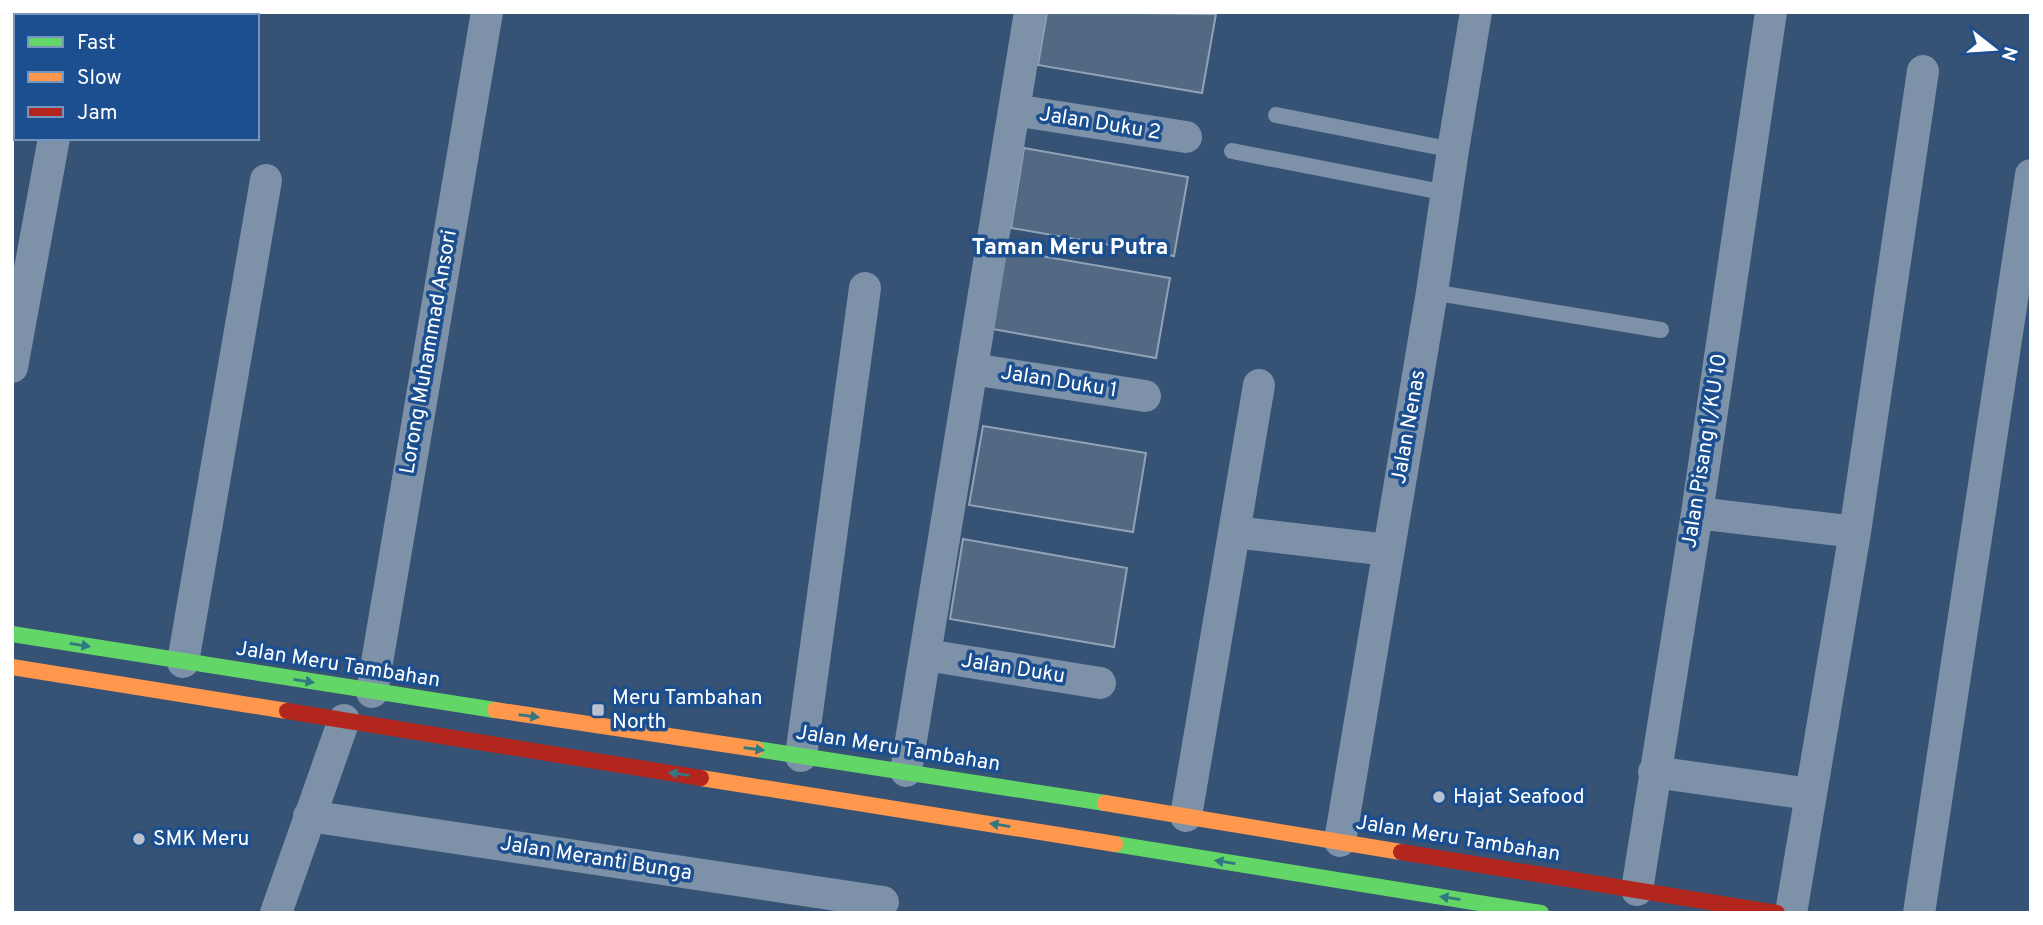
<svg xmlns="http://www.w3.org/2000/svg" width="2043" height="925" viewBox="0 0 2043 925" font-family="Overpass,sans-serif">
  <rect width="100%" height="100%" fill="#365274"/>
  <path fill="#526984" stroke="#92a2b6" stroke-width="2" d="M1047,12L1216,14L1202,93L1038,65Z
    M1024,148L1188,177L1174,256L1011,228Z
    M1006,250L1170,278L1156,358L992,329Z
    M983,426L1146,453L1133,532L969,505Z
    M963,539L1127,568L1114,647L950,619Z"/>
  <g fill="none" stroke-linecap="round" stroke-linejoin="round">
    <path stroke="#7d92a8" stroke-width="16" d="M1276,115L1453,150
      M1232,151L1447,193
      M1432,292L1661,330"/>
    <path stroke="#7d92a8" stroke-width="32" d="M1014,110L1186,137
      M12,367L54,138
      M972,369L1145,396
      M1697,513L1855,532
      M1234,532L1388,550
      M926,655L1100,683
      M183,662L266,180
      M372,692L487,12
      M801,756L865,288
      M906,771L1030,12
      M1654,772L1810,794
      M309,816L883,902
      M1186,816L1259,385
      M1340,841L1432,292L1453,150L1476,12
      M1637,890L1697,513L1771,12
      M276,913L344,720
      M1791,913L1855,532L1923,71
      M1919,913L2031,175"/>
    <path stroke="#63d668" stroke-width="16" d="M12,634L495,710
      M756,749L1105,803
      M1115,844L1541,913"/>
    <path stroke="#ff974d" stroke-width="16" d="M12,667L287,711
      M495,710L756,749
      M701,778L1115,844
      M1105,803L1401,852"/>
    <path stroke="#b3261e" stroke-width="16" d="M287,711L701,778
      M1401,852L1777,913"/>
  </g>
  <defs><path id="oneway-solid" d="M-6-.8H1V-3.2L6.5 0L1 3.2V.8H-6Z" transform="scale(1.75)"/></defs>
  <g fill="#317883">
    <use href="#oneway-solid" transform="translate(80 645) rotate(9)"/>
    <use href="#oneway-solid" transform="translate(304 681) rotate(9)"/>
    <use href="#oneway-solid" transform="translate(529 716) rotate(8)"/>
    <use href="#oneway-solid" transform="translate(754 749) rotate(8)"/>
    <use href="#oneway-solid" transform="translate(679 774) rotate(-171)"/>
    <use href="#oneway-solid" transform="translate(1000 825) rotate(-171)"/>
    <use href="#oneway-solid" transform="translate(1225 862) rotate(-171)"/>
    <use href="#oneway-solid" transform="translate(1450 898) rotate(-171)"/>
  </g>
  <g fill="#b9c2ce" stroke="#1b4f8f" stroke-width="2.5">
    <rect x="591" y="703" width="14" height="14" rx="3.5"/>
    <circle cx="1439" cy="797" r="7"/>
    <circle cx="139" cy="839" r="7"/>
  </g>
  <g text-anchor="middle" dominant-baseline="central" stroke-width="7" stroke-linejoin="round" paint-order="stroke">
    <g font-size="21" fill="#fff" stroke="#1b4f8f">
      <text transform="translate(1100 124) rotate(9)">Jalan Duku 2</text>
      <text transform="translate(429 352) rotate(-80)">Lorong Muhammad Ansori</text>
      <text transform="translate(1059 382) rotate(9)">Jalan Duku 1</text>
      <text transform="translate(1409 427) rotate(-80)">Jalan Nenas</text>
      <text transform="translate(1705 451) rotate(-81)">Jalan Pisang 1/KU 10</text>
      <text transform="translate(338 665) rotate(9)">Jalan Meru Tambahan</text>
      <text transform="translate(1013 669) rotate(9)">Jalan Duku</text>
      <text transform="translate(898 749) rotate(9)">Jalan Meru Tambahan</text>
      <text transform="translate(1458 839) rotate(9)">Jalan Meru Tambahan</text>
      <text transform="translate(596 859) rotate(9)">Jalan Meranti Bunga</text>
    </g>
    <g font-size="21" fill="#fff" stroke="#1b4f8f" text-anchor="start">
      <text x="612" y="698">Meru Tambahan<tspan x="612" dy="24">North</tspan></text>
      <text x="1453" y="797">Hajat Seafood</text>
      <text x="153" y="839">SMK Meru</text>
    </g>
    <g font-size="23" font-weight="bold" fill="#fff" stroke="#1b4f8f">
      <text x="1070" y="248">Taman Meru Putra</text>
    </g>
  </g>
  <rect width="2043" height="925" fill="none" stroke="#ffffff" stroke-width="28"/>
  <rect x="14" y="14" width="245" height="126" fill="#1b4f8f" stroke="#7695bc" stroke-width="2"/>
  <rect x="28" y="37" width="35" height="10" fill="#63d668" stroke="#7695bc" stroke-width="2"/>
  <text x="77" y="49" font-size="21" fill="#ffffff">Fast</text>
  <rect x="28" y="72" width="35" height="10" fill="#ff974d" stroke="#7695bc" stroke-width="2"/>
  <text x="77" y="84" font-size="21" fill="#ffffff">Slow</text>
  <rect x="28" y="107" width="35" height="10" fill="#b3261e" stroke="#7695bc" stroke-width="2"/>
  <text x="77" y="119" font-size="21" fill="#ffffff">Jam</text>
  <g transform="translate(1994 49) rotate(107)" stroke="#1b4f8f" stroke-width="5" paint-order="stroke">
  <path d="M0-5L12 26L0 18L-12 26Z" fill="#ffffff"/>
  <text y="-10" font-size="19" font-weight="bold" text-anchor="middle" fill="#ffffff">N</text>
  </g>
</svg>
